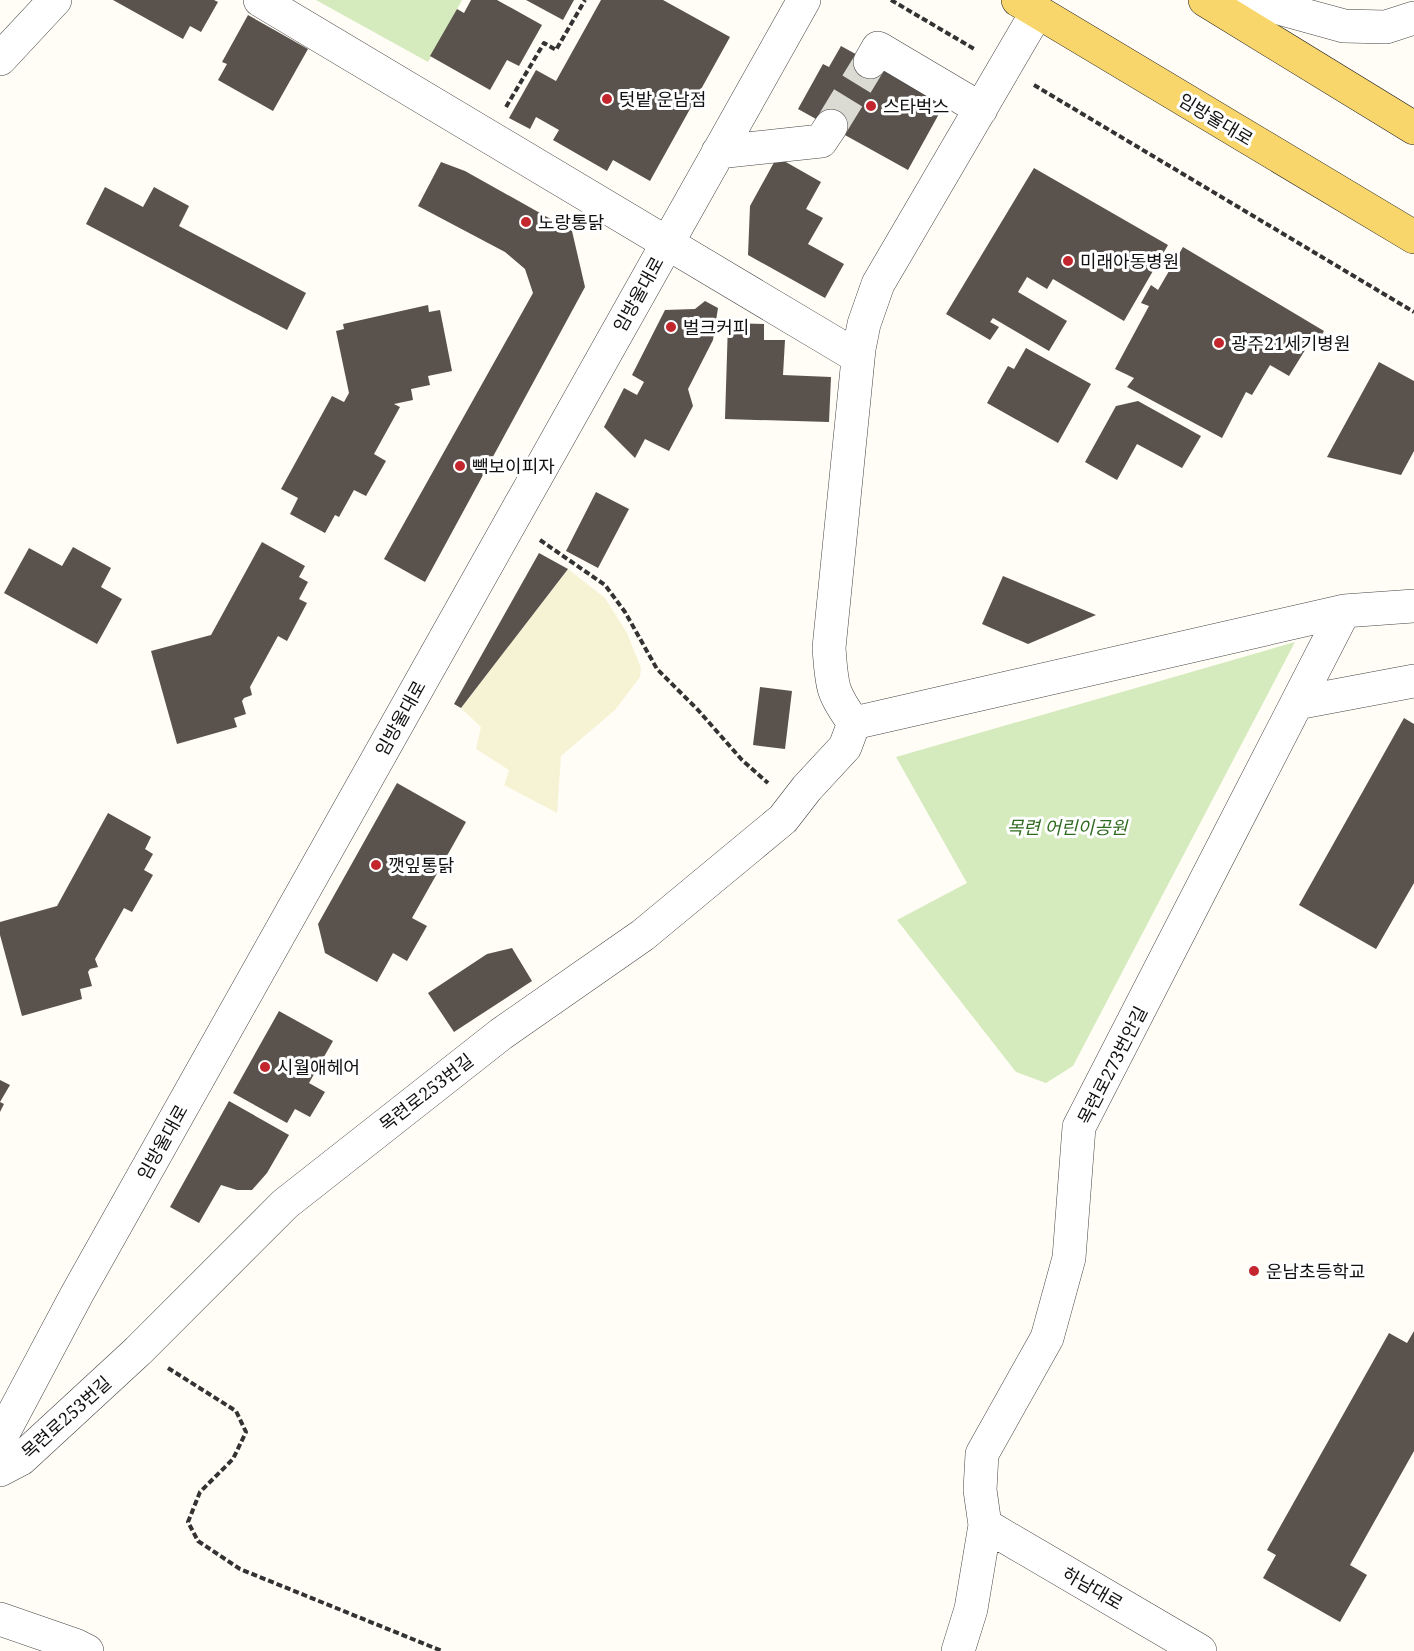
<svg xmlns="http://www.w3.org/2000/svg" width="1414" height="1651" viewBox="0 0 1414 1651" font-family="'Noto Serif','Noto Sans KR',serif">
  <rect width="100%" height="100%" fill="#fffdf5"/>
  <path fill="#f6f3d4" d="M568,569L605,598L627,633L641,668L640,677L615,710L561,756L557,813L504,785L509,770L476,749L481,727L461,708Z"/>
  <path fill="#d5ebbd" d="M316,0H462L428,62Z
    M1295,642L1073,1066L1046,1083L1016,1072L897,920L967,883L896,757Z"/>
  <path fill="#5a524d" d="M113,0H214L218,2L201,32L190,26L183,39Z
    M471,0H497L542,25L519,66L507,60L490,90L430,56L457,9L464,13Z
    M526,0H574L563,20Z
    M601,0H663L730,37L650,181L613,160L607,171L553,140L559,130L536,117L530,129L509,118L536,70L556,81Z
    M248,15L308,49L273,111L218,80L227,64L222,62Z
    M841,46L945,103L908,170L798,109L823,64L829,67Z
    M777,157L821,182L806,209L823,218L808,244L844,264L825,298L748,255L750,206Z
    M441,162L465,171L572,231L585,287L425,582L384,559L533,293L525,269L505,252L418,206Z
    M1034,168L1168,245L1124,321L1053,279L1047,289L1027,277L1018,292L1067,321L1049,351L993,318L990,322L999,327L990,340L946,314Z
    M105,187L143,207L154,187L189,206L179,226L306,293L287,330L86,224Z
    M1183,247L1324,331L1316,345L1310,342L1289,376L1270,365L1252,395L1246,392L1222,438L1127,387L1134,378L1115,369L1149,306L1141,303L1151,285L1158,290Z
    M705,301L718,308L713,340L688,389L693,406L669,451L645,439L635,458L604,427L624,388L637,395L644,382L632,375L665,310L695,309Z
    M428,305L429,312L440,310L452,371L428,376L430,385L411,389L413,400L394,404L400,407L374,454L386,461L366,496L354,490L339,517L335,515L325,533L290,514L298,498L281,489L332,396L344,402L349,393L336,331L344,329L343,324Z
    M728,323L764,324V340H785L783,375L831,377L829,422L725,419Z
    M1026,348L1091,384L1058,443L987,403L1008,366L1014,369Z
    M1379,362L1414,381V451L1401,475L1327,457Z
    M1138,401L1201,436L1182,468L1137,444L1117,480L1085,462L1116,406Z
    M596,492L629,509L598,568L566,551Z
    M262,542L305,566L299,577L308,582L299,599L307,603L287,641L278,636L250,687L252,695L244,698L242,701L246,714L234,718L237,727L177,744L151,651L211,635Z
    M73,547L111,568L101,587L122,599L97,644L4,593L29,548L62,566Z
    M539,553L568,569L461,708L454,704Z
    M1003,576L1096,615L1028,644L982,624Z
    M760,687L792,691L785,749L753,745Z
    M1404,718L1414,724V883L1376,949L1299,905Z
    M397,783L466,822L412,918L427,926L407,961L393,953L377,982L325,953L318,924Z
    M108,813L151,837L145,849L153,854L144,870L153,875L132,912L124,908L95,959L98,967L90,969L88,972L92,986L80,989L82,999L22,1016L0,935V922L57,906Z
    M512,948L532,981L454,1032L428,993L487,954Z
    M279,1011L333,1041L309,1083L325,1092L310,1117L295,1109L287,1123L233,1093Z
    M0,1080L10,1085L0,1102L4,1104L0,1112Z
    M229,1101L289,1135L267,1173L252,1190H237L221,1185L199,1223L170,1207Z
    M1414,1331V1451L1350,1565L1367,1575L1340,1622L1263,1578L1276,1555L1267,1550L1389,1333L1407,1343Z"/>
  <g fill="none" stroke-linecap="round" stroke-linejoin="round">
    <path stroke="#dbdad3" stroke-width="33" stroke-dasharray="33 16" stroke-linecap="butt" d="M831,126L870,62"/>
    <defs>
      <path id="minor" d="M260,0L858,357
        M1249,0L1344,26L1386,27L1414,18
        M0,59L55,0
        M870,62L878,48L981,109
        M718,152L821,141L831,126
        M1297,703L1414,681
        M854,723C831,692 832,686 829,648L859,349L864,324L878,284L1037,12
        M854,723L1344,611L1414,606
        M0,1439L77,1294L804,0
        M0,1470L21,1459L138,1351L285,1204L501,1034L643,935L783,819L807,788L845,747L854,723
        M985,1525L1200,1651
        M0,1619L75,1645L87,1651
        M958,1651L971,1609L985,1525L980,1490L982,1454L1047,1338L1069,1258L1079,1127L1344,611"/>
      <path id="major" d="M1018,0L1414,237
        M1205,0L1414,128"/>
    </defs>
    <use href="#minor" stroke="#444" stroke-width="34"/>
    <use href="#major" stroke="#222" stroke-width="34"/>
    <path stroke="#333" stroke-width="4" stroke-dasharray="6 3" stroke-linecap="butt" d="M891,0L976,50
      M1034,85L1414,312
      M506,107L544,43L556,50L585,0
      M540,540L605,585L625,612L657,669L698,710L742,760L768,783
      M168,1368L236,1411L246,1432L233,1459L200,1492L188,1522L198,1541L240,1569L442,1651"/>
    <use href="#minor" stroke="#fff" stroke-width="33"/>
    <use href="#major" stroke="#f9d66b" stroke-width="33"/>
  </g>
  <g fill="#c4262e" stroke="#fff" stroke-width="2">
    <circle cx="607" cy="99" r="6"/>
    <circle cx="871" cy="106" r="6"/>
    <circle cx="526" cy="222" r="6"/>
    <circle cx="1068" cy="261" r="6"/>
    <circle cx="671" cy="327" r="6"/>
    <circle cx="1219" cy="343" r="6"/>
    <circle cx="460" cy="466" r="6"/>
    <circle cx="376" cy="865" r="6"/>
    <circle cx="265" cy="1067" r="6"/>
    <circle cx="1254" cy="1271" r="6"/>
  </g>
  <g text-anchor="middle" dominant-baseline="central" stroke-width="6" stroke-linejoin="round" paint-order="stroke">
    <g font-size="18" fill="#111" stroke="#fff" text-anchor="start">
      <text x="619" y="99">텃밭 운남점</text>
      <text x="883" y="106">스타벅스</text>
      <text x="538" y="222">노랑통닭</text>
      <text x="1080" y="261">미래아동병원</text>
      <text x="683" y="327">벌크커피</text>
      <text x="1231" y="343">광주21세기병원</text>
      <text x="472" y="466">빽보이피자</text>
      <text x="388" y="865">깻잎통닭</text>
      <text x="277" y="1067">시월애헤어</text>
      <text x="1266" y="1271">운남초등학교</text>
    </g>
    <g font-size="18" fill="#111" stroke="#fff">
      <text transform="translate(1216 119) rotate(31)">임방울대로</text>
      <text transform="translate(638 294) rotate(-61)">임방울대로</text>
      <text transform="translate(400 718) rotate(-61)">임방울대로</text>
      <text transform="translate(1112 1065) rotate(-63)">목련로273번안길</text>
      <text transform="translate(426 1092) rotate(-38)">목련로253번길</text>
      <text transform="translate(162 1142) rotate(-61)">임방울대로</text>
      <text transform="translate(66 1417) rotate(-42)">목련로253번길</text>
      <text transform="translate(1093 1588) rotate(30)">하남대로</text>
    </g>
    <g font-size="18" font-style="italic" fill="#2f6b1f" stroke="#fff">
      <text x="1067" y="827">목련 어린이공원</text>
    </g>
  </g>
</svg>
